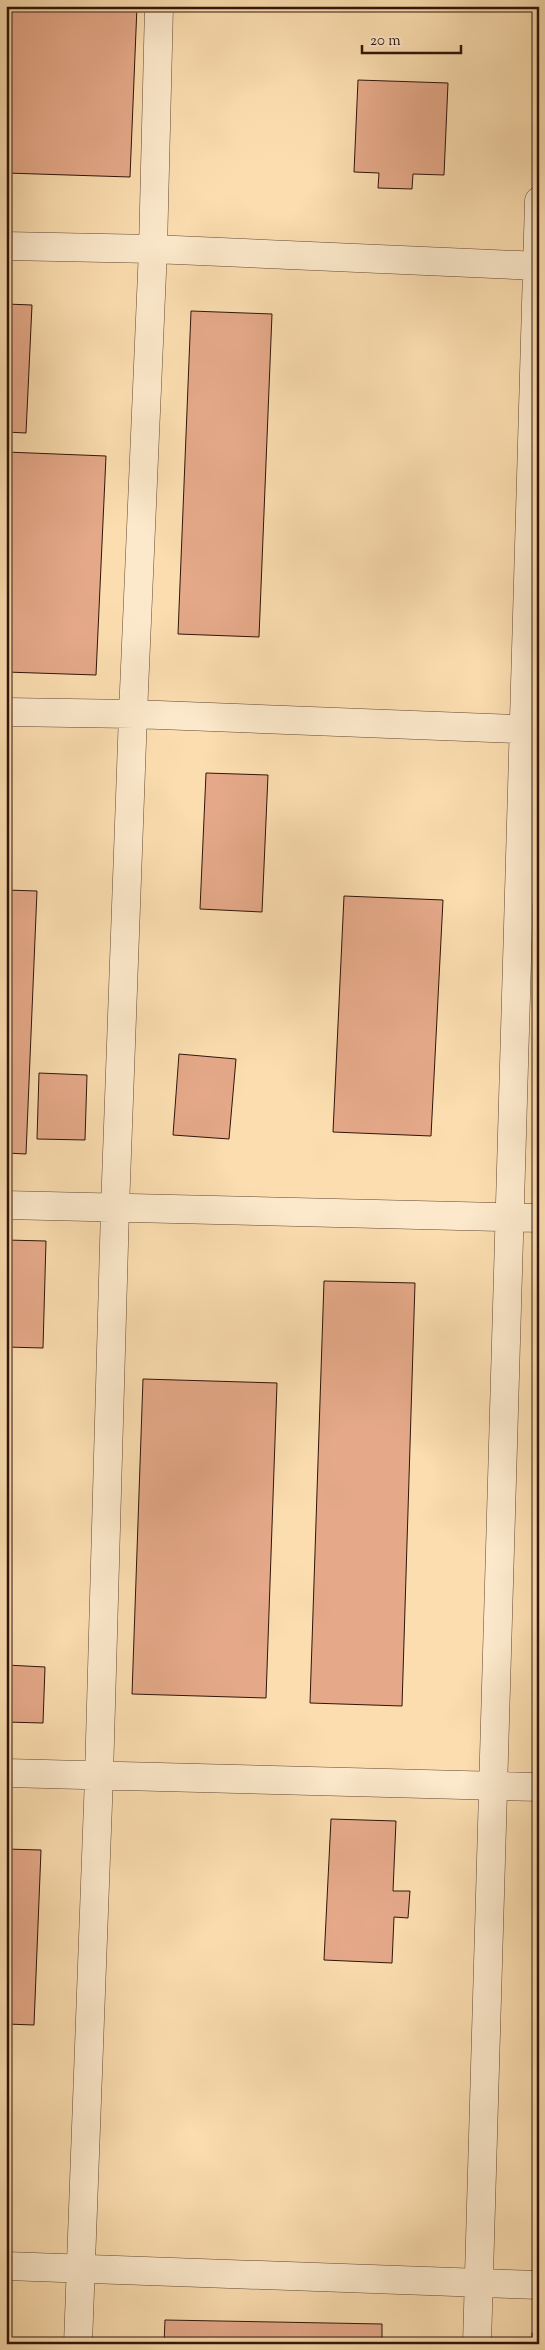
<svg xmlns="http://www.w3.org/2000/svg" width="545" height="2350" viewBox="0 0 545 2350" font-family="'Sorts Mill Goudy',serif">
  <rect width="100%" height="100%" fill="#fbddaf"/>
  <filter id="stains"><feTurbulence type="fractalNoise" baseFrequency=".004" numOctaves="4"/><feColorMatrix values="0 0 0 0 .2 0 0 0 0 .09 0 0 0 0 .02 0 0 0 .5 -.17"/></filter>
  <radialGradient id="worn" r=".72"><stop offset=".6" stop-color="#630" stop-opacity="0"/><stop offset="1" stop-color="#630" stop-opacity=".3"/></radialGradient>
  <path fill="#e5a989" stroke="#30150a" d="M6,6H137L130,177L6,173Z
    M358,80L448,83L444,175L413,174L412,189L378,188L379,173L354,172Z
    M6,304L32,305L26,433L6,432Z
    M191,311L272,314L259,637L178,634Z
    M6,452L106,456L96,675L6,672Z
    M206,773L268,775L262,912L200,909Z
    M6,890L37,891L26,1154L6,1153Z
    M344,896L443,900L431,1136L333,1132Z
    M179,1054L236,1059L229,1139L173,1135Z
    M39,1073L87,1075L85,1140L37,1139Z
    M6,1240L46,1241L43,1348L6,1347Z
    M324,1281L415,1283L402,1706L310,1703Z
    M143,1379L277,1383L266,1698L132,1694Z
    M6,1665L45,1667L43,1723L6,1722Z
    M331,1819L396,1821L393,1891H410L408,1918L394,1917L392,1963L324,1960Z
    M6,1849L41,1850L34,2025L6,2024Z
    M165,2320L382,2324V2344H164Z
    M532,2333H539V2344H532Z"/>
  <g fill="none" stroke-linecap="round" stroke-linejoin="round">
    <defs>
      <path id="minor" d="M6,246L153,249L539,266
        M6,712L133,714L539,730
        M6,1205L539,1218
        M6,1773L539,1787
        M6,2266L539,2285
        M78,2344L99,1776L115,1209L133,714L153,249L159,6
        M477,2344L539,201"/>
    </defs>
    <use href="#minor" stroke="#634733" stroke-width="29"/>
    <use href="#minor" stroke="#fce9cb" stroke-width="28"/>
  </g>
  <rect width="545" height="2350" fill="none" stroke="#fbddaf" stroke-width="25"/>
  <rect x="8" y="8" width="530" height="2335" fill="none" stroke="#30150a" stroke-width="2.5"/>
  <rect x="12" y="12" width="520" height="2325" fill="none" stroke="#30150a"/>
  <path d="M362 45v8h99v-8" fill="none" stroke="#30150a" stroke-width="2.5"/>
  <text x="370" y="45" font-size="15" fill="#30150a" stroke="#fce9cb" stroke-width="4" paint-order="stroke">20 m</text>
  <rect width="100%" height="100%" filter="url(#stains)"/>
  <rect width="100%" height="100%" fill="url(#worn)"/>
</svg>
